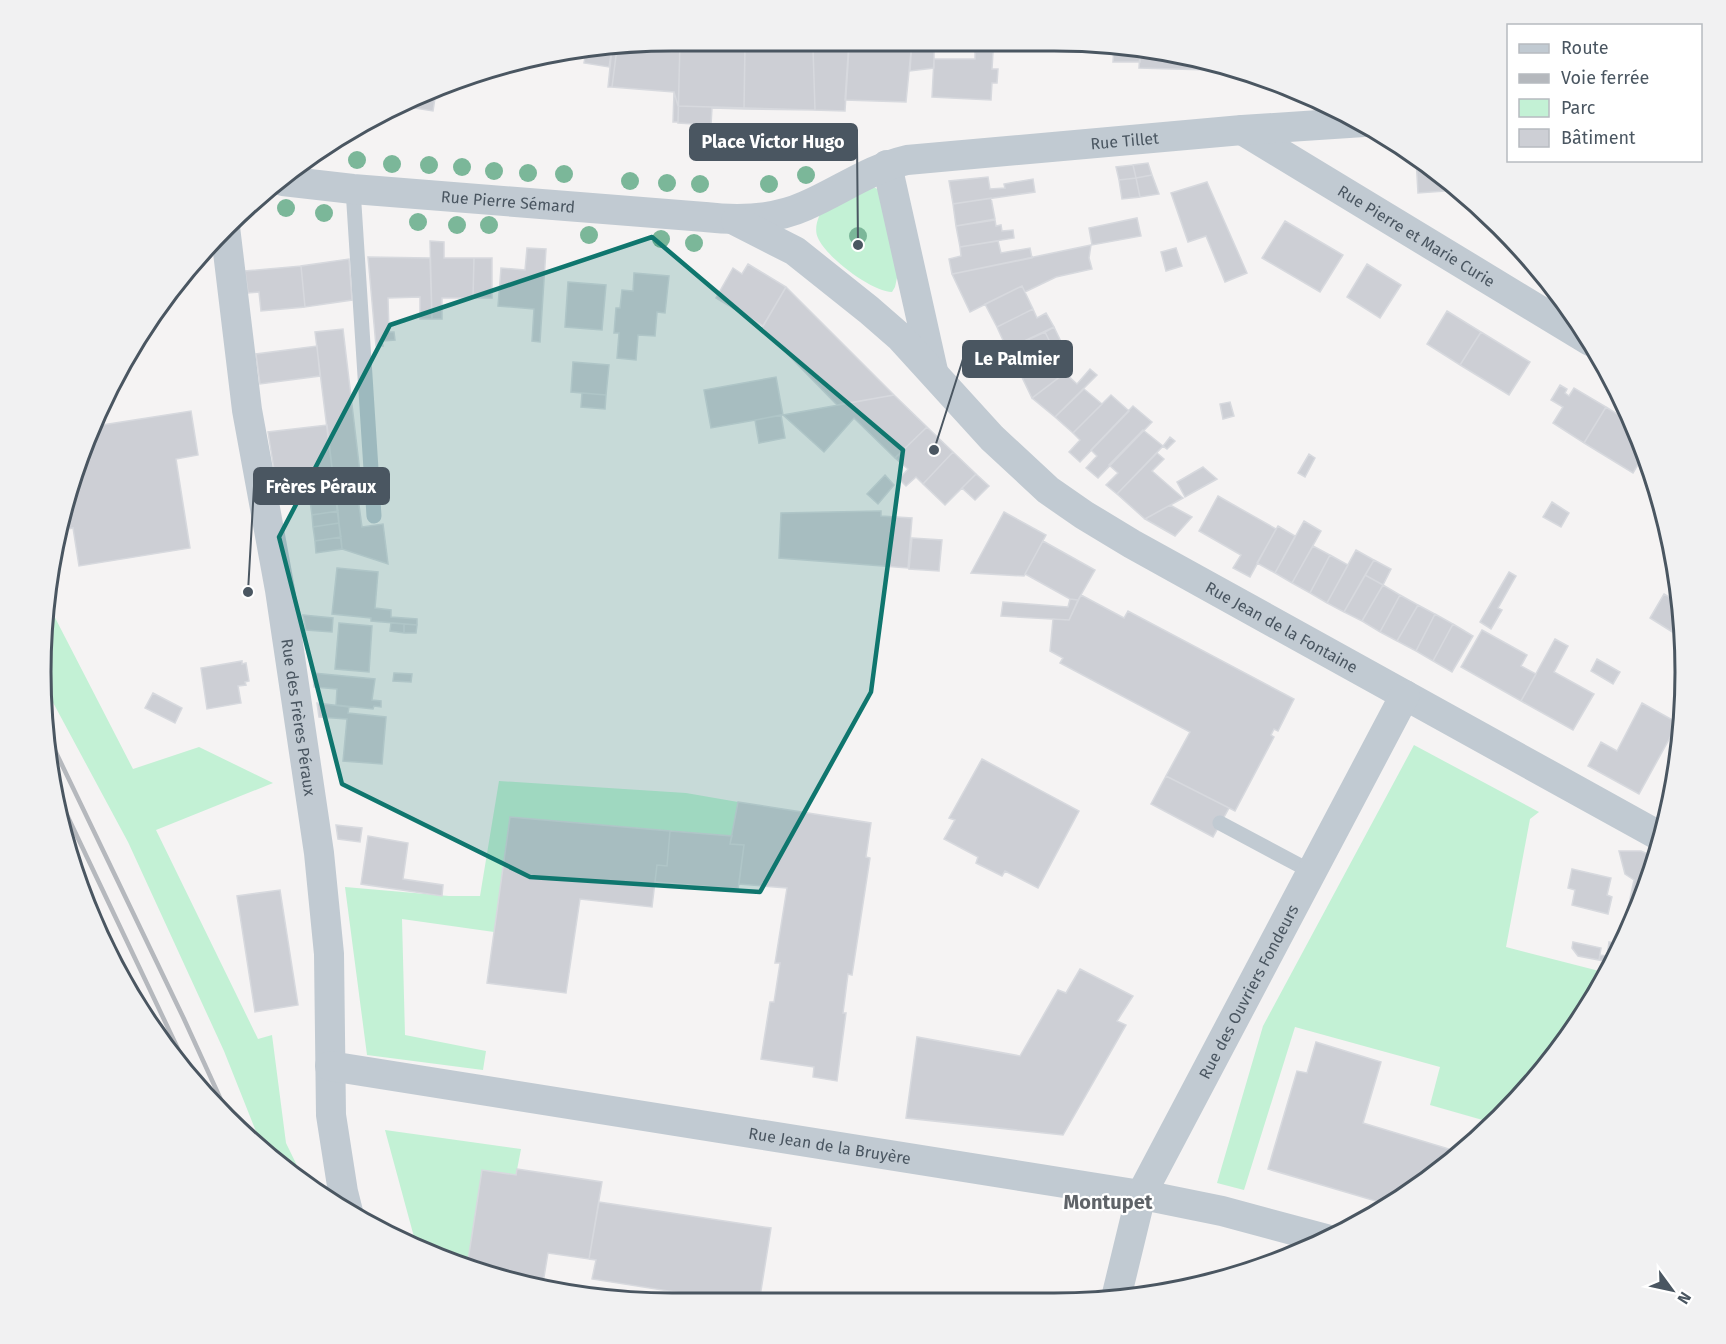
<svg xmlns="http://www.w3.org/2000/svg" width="1726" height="1344" viewBox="0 0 1726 1344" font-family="'Fira Sans',sans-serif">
  <rect width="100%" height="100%" fill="#f5f3f3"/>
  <path fill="#c3f1d5" d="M870,185L881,191L898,273L895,287L892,292C872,292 826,257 818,238C813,228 819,212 827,205C835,198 860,190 870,185Z
    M49,606L133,769L199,747L273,783L156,830L258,1039L272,1035L286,1143L306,1184L263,1149L224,1051L128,842L42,682L41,672Z
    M1414,745L1539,812L1530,819L1506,947L1607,973L1555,1056L1493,1123L1430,1105L1440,1067L1295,1027L1244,1190L1217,1183L1263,1026Z
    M499,781L686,793L738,802L732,836L510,817L494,932L402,919L405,1035L486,1051L483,1070L367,1055L345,887L449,896H480Z
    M385,1130L521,1149L516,1175L482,1170L467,1267L431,1256L417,1248Z"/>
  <path fill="#cdcfd5" stroke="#d7d9de" stroke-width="1.5" d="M672,40L680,41L678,122H673L674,92L612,87L617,48Z
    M672,40L849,41L845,111L678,106L674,92L612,87L617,48Z
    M680,41H745L744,109L712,108L711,125L678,123Z
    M745,41H849V48H745Z
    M849,41H912L906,102L845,100Z
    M912,41L934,44V68L910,71Z
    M915,41H966V45L934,44Z
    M1114,46L1140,51V62H1113Z
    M612,48L609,67L584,63L586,52Z
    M612,48H617L612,87H608Z
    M745,48H813L815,110L744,109Z
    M813,48H849L845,111L815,110Z
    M1140,51L1244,71L1139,68Z
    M975,52H993L992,69H998L997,83H992L991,100L932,97L934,59H975Z
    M436,92L433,111L402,106Z
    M1416,158L1461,190L1418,193Z
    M1148,163L1152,175L1136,178L1133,165Z
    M1133,165L1136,178L1119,180L1116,167Z
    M1152,175L1159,194L1140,197L1136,178Z
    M988,177L990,189L1005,188L1004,184L1033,179L1035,192L953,204L949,181Z
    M1136,178L1140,197L1122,199L1119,180Z
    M1207,182L1247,273L1225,282L1206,236L1188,242L1171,193Z
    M991,198L995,219L956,226L953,204Z
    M1137,218L1141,236L1092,245L1089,228Z
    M995,220L996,226L1001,225L1002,231L1013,230L1014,238L960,247L956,226Z
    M1285,221L1343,255L1320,292L1262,258Z
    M430,241L444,242V258H474L473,298H442V319H432Z
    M998,241L1001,253L1030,248L1032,258L952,274L949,259L961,256L960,247Z
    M1091,245L1089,258L1092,269L1056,277L1025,292L1022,286L970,312L952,274Z
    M527,248L546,249L540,342L532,341L534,309L498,306L501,268L525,270Z
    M1176,248L1182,266L1166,271L1161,252Z
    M368,257L430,258L432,319H420V297L388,298L389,332H394L395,340L382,341L383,346H376Z
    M474,258H492V298H473Z
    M349,259L352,300L305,307L301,266Z
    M748,264L786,287L763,326L716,298L733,268L742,274Z
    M1367,264L1401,285L1380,318L1347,297Z
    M301,266L305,307L261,311L259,292L248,293L245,271Z
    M634,273L669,276L665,313L657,312L655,336L638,335L636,360L617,358L619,333H614L616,308H620L622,290L633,291Z
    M568,282L606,285L602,330L565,327Z
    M1022,286L1033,309L997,327L985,304Z
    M786,287L894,395L837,405L762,328Z
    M1033,309L1037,318L1046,313L1054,327L1007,349L997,327Z
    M1447,311L1481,332L1460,365L1427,344Z
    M1054,327L1064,348L1055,352L1045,332Z
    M343,329L363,498H358L362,527L383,524L388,564L342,549L315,332Z
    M1045,332L1055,352L1019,371L1008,349Z
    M1481,332L1530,362L1509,395L1460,365Z
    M317,346L320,376L260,384L256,354Z
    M1055,352L1065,373L1032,398L1019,371Z
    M573,362L609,365L606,395L571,392Z
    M1090,369L1097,375L1055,417L1032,398L1065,373L1077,384Z
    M776,377L783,415L711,428L704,390Z
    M1560,385L1567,389L1565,393L1569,396L1574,388L1606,407L1584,443L1553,423L1563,407L1551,400Z
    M1084,389L1102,404L1073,433L1055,417Z
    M582,393L606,395L605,409L581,407Z
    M894,395L927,427L895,458L854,418L824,452L783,415Z
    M1111,395L1129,411L1080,462L1069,452L1080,440L1073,433Z
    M1230,402L1234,416L1223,419L1220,404Z
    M1133,406L1152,422L1098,478L1086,468L1097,456L1091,450Z
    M1606,407L1631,423L1645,453L1633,473L1584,443Z
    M191,411L198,455L176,459L190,548L79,566L73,528L68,529L64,504L96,426Z
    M781,415L785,438L759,443L755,420Z
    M327,425L333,475L276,482L268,432Z
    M927,427L953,452L923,484L916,477L906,486L899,479L908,469L895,458Z
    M1143,430L1163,446L1117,494L1106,485L1118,473L1109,465Z
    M1170,437L1175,441L1167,449L1163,446Z
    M953,452L976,474L945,505L923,484Z
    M1157,453L1164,459L1152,471L1183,498L1145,519L1117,494Z
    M1309,454L1315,458L1305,477L1298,473Z
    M1203,467L1217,479L1185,497L1177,482Z
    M976,474L989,486L975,500L962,488Z
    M885,475L894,485L878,504L867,494Z
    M1218,496L1276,529L1250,577L1233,568L1241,555L1199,531Z
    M336,497L338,511L312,515L310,501Z
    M1552,502L1569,513L1561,527L1543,517Z
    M1170,505L1192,517L1175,536L1145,519Z
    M338,511L339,523L313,527L312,515Z
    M881,511V516L912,518L908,568L779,558L781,513Z
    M1004,512L1046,535L1024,576L971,573Z
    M1304,521L1321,531L1292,583L1275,573Z
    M339,523L341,537L315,541L313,527Z
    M1278,526L1295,536L1275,573L1257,563Z
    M341,537L342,549L316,553L315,541Z
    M912,538L942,540L939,571L909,569Z
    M1043,541L1095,570L1078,600L1070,599L1025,574Z
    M1313,546L1330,555L1310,593L1292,583Z
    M1356,550L1374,560L1344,612L1327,603Z
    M1330,555L1348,565L1327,603L1310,593Z
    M1374,560L1391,569L1383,585L1365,575Z
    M337,568L378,572L375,608L391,610V617L417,619V625L371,621V618L332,614Z
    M1509,572L1516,576L1498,608L1502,610L1491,629L1480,622Z
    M1365,575L1383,585L1362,621L1344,612Z
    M1383,585L1400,595L1380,632L1362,621Z
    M1664,594L1681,604L1682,638L1650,618Z
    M1081,595L1124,618L1128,611L1294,699L1278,731L1274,729L1271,735L1274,737L1235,811L1166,776L1190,732L1060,663L1063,658L1050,651L1053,619L1069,620Z
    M1400,595L1418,605L1397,641L1380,632Z
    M1070,599L1078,600L1069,620L1001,616L1003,602L1068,607Z
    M1418,605L1435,614L1416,651L1397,641Z
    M1435,614L1453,624L1433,661L1416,651Z
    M303,615L333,618L332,632L306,630Z
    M339,623L372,626L369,672L335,669Z
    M391,623L404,624V633L390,631Z
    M404,624L417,625L416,633H404Z
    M1453,624L1473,636L1452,672L1433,661Z
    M1482,630L1527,655L1521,666L1536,674L1521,701L1461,667Z
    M1555,639L1568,646L1554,672L1594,694L1573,730L1521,701Z
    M1597,659L1620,672L1613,684L1591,671Z
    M242,661V664L246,663L249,681L245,682L246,685L238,686L241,703L207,709L201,668Z
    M313,673L375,679L372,700L381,701V707L374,706L373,709L336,705L337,689L314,687Z
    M394,673L412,674L411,682L393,681Z
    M153,693L182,708L175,723L145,708Z
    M317,703L349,707L348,713L386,717L382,764L343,761L347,719L319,717Z
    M1642,703L1678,723L1639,794L1588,766L1601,742L1617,751Z
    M982,759L1079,811L1038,888L1005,871L1002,876L976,863L978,857L944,839L955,820L949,818Z
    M1166,776L1229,808L1213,837L1151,804Z
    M738,802L871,823L866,857L870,858L852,975L848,974L843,1013H846L837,1081L813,1077L814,1067L761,1059L770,1002H774L780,963H775L787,888L739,884L744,845L730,844Z
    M510,817L670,831L667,866L657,865L652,907L580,899L566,993L487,983Z
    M336,825L362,828L360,842L338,839Z
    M670,831L732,836L730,844L744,845L738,889L655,882L657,865L667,866Z
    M368,836L408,843L403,879L443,885L442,896L361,884Z
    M1619,851H1641L1650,855L1640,899L1621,951L1613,963L1599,960L1600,955L1607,956L1609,942L1618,944L1622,922H1625L1634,880L1625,874Z
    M1650,855L1655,859L1643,892L1642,891Z
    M1572,869L1611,878L1607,895L1612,897L1608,914L1572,905L1575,890L1568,888Z
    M280,890L298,1005L255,1012L237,896Z
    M1573,942L1601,948L1599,960L1578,956L1572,948Z
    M1080,969L1133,996L1117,1021L1126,1025L1063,1135L906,1118L917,1037L1020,1056L1058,990L1066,993Z
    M1316,1042L1381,1062L1363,1123L1462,1153L1389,1205L1268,1169L1297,1071L1307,1073Z
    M517,1169L602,1182L589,1259L548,1253L542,1289L467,1267L482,1170L516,1175Z
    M599,1202L771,1228L759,1303H745L592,1279L596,1260L589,1259Z"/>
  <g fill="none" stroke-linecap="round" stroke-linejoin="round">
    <path stroke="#c1cad2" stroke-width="15" d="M353,189L374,516
      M1220,823L1312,872"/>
    <g stroke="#c1cad2" stroke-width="30">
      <path id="s1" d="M1242,130L1590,341"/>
      <path d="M887,165L933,371"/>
      <path id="s2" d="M283,181L353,189L705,217C739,221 774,220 805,206C840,191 869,169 907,160L1242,130L1364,122"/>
      <path id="s3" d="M736,221L795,251L869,310L900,337L992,438L1048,490L1084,515L1132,544L1663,838"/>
      <path id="s4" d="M225,227L247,410L280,590L319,853L329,954L331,1115L343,1192L348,1212"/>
      <path id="s5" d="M330,1066L1153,1197L1222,1211L1326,1239"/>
      <path id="s6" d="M1116,1298L1141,1195L1405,695"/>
    </g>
    <path stroke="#b5b8bd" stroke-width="4.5" d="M50,740L184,1019L232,1124
      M57,794L188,1070"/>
  </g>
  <g fill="#7bb799">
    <circle cx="357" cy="160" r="9"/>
    <circle cx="392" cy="164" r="9"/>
    <circle cx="429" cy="165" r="9"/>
    <circle cx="462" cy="167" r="9"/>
    <circle cx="494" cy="171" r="9"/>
    <circle cx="528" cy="173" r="9"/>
    <circle cx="564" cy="174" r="9"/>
    <circle cx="806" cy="175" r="9"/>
    <circle cx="630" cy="181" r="9"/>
    <circle cx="667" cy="183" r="9"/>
    <circle cx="700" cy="184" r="9"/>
    <circle cx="769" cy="184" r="9"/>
    <circle cx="286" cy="208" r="9"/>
    <circle cx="324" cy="213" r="9"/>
    <circle cx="418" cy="222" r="9"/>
    <circle cx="457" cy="225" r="9"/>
    <circle cx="489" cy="225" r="9"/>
    <circle cx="589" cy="235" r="9"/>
    <circle cx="858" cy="236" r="9"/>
    <circle cx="661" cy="239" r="9"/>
    <circle cx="694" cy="243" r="9"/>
  </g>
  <path fill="#0f766e" fill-opacity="0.2" stroke="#0f766e" stroke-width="4.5" stroke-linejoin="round" d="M652,237L903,450L871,692L760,892L530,877L342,784L279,537L390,325Z"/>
  <g text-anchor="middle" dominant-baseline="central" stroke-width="4.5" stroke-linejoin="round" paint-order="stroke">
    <g font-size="16" fill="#4a5661" stroke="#fff">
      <text stroke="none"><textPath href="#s2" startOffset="856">Rue Tillet</textPath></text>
      <text stroke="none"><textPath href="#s2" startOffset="226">Rue Pierre Sémard</textPath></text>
      <text stroke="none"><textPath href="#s1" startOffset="204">Rue Pierre et Marie Curie</textPath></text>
      <text stroke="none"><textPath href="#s3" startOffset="686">Rue Jean de la Fontaine</textPath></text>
      <text stroke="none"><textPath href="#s4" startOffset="496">Rue des Frères Péraux</textPath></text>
      <text stroke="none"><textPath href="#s6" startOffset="336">Rue des Ouvriers Fondeurs</textPath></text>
      <text stroke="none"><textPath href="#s5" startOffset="506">Rue Jean de la Bruyère</textPath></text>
    </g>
    <g font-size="20" font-weight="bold" fill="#5f6368" stroke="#fff">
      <text x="1108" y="1202">Montupet</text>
    </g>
  </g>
  <path d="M0 0H1726V1344H0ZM672 51H1054A621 621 0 0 1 1675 672V672A621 621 0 0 1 1054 1293H672A621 621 0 0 1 51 672V672A621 621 0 0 1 672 51Z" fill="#f1f1f2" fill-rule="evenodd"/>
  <path fill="none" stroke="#4a5661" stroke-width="3" d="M672 51H1054A621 621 0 0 1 1675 672V672A621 621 0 0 1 1054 1293H672A621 621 0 0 1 51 672V672A621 621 0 0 1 672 51Z"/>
  <path fill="none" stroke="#4a5661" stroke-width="2" d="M858 245L857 142M934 450L963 359M248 592L254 486"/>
  <g fill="#4a5661" stroke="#fff" stroke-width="2">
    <circle cx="858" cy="245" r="6"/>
    <circle cx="934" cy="450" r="6"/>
    <circle cx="248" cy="592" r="6"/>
  </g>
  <g fill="#4a5661" stroke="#4a5661" stroke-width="2">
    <rect x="690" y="124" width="167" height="36" rx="6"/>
    <rect x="963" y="341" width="109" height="36" rx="6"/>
    <rect x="254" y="468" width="135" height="36" rx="6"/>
  </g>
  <g font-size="18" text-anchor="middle" font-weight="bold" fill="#fff">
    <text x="773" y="148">Place Victor Hugo</text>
    <text x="1017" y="365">Le Palmier</text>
    <text x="321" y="493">Frères Péraux</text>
  </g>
  <rect x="1507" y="24" width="195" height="138" fill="#ffffff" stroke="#b7bbc0" stroke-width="1.5"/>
  <rect x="1519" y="44" width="30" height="9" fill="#c1cad2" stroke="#b7bbc0" stroke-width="1.5"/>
  <text x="1561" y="54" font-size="18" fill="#4a5661">Route</text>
  <rect x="1519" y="74" width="30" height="9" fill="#b5b8bd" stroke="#b7bbc0" stroke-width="1.5"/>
  <text x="1561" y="84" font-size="18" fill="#4a5661">Voie ferrée</text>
  <rect x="1519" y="99" width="30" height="18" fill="#c3f1d5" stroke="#b7bbc0" stroke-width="1.5"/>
  <text x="1561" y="114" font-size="18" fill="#4a5661">Parc</text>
  <rect x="1519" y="129" width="30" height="18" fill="#cdcfd5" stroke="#b7bbc0" stroke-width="1.5"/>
  <text x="1561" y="144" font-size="18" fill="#4a5661">Bâtiment</text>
  <g transform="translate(1672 1290) rotate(123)" stroke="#ffffff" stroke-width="4.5" paint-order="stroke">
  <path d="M0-4.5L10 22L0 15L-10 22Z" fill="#4a5661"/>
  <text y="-9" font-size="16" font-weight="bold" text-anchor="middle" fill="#4a5661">N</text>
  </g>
</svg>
